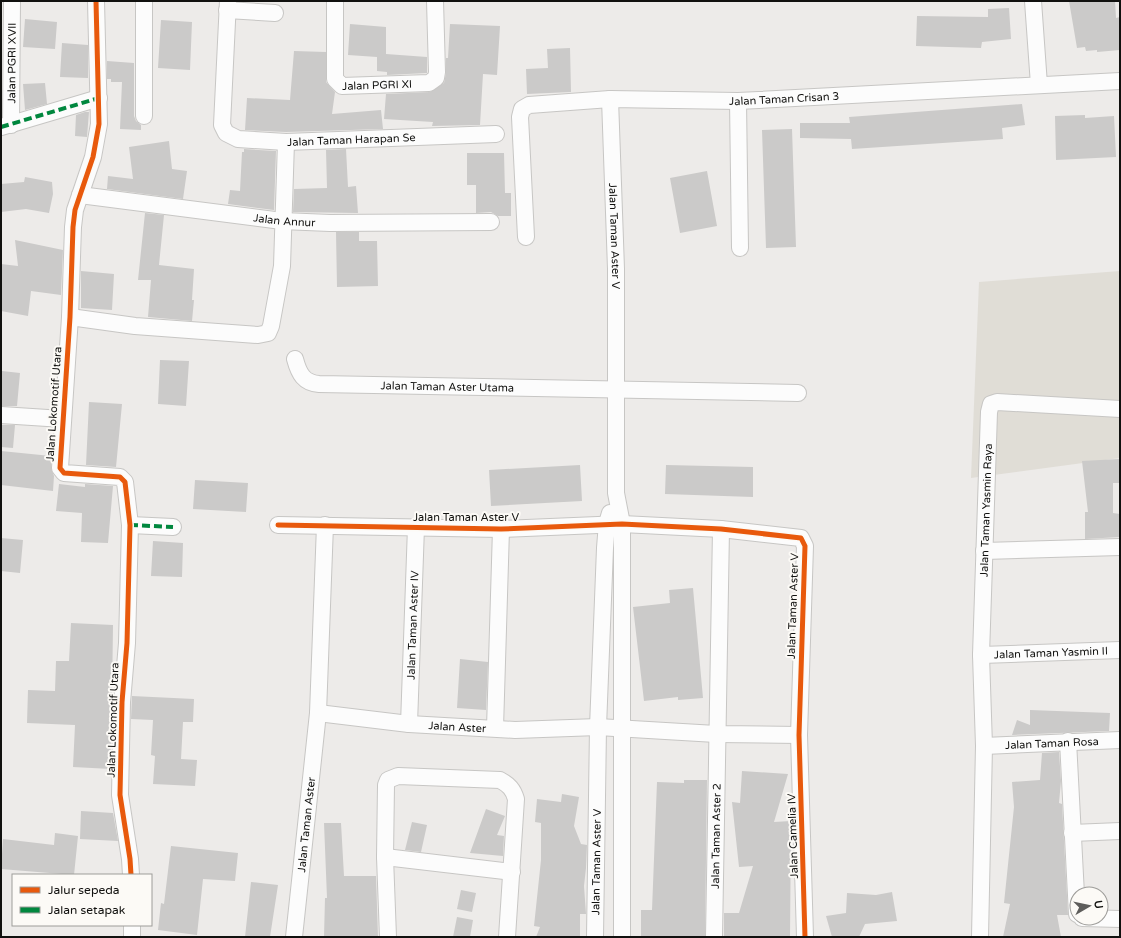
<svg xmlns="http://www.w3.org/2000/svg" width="1121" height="938" viewBox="0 0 1121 938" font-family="'Varela Round',sans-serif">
  <rect width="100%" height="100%" fill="#edebe9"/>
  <path fill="#e0ddd6" d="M1120,271V458L971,478L979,282Z"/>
  <path fill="#cbcac9" d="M1069,1H1115L1116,18L1120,17V50L1097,52V50L1086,51L1085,47L1077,48Z
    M1009,8L1011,39L982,42L981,48L916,46L917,16L988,17V9Z
    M25,19L57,22L55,49L23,47Z
    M161,20L192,22L190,70L158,68Z
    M350,24L386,27V54L427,57V73L387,75V72L377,71V57L348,55Z
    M450,24L500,26L497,75L483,74L480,125L432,126L433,122L384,119L386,94L430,92L444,83L446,73V58H448Z
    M62,43L88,45V78L60,77Z
    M570,48L571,92L527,94L526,69L548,68L547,49Z
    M294,51L326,52V82L335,92L332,114L381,110L383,129L286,132L245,130L247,98L290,100Z
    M107,61L134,63V116L136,121L141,125V130L120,129L122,82H111V79H107Z
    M45,83L47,104L25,110L23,84Z
    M1022,104L1025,125L1002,128L1003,139L852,149L851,139L800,138V123H850L849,117Z
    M85,112H89L87,137L75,136L76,115Z
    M1085,115V118L1114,116L1116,157L1056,160L1055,116Z
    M792,129L796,247L766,248L762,130Z
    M169,141L172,169L187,171L183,199L107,189L108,176L133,179L129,147Z
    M244,149L276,151L274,210L228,204L230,190L240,191L242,152H244Z
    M346,149L348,187L356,186L358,213L293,212L294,189L327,188L326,150Z
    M467,153H504L505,193H511V216H498L491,212L476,213V185H467Z
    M707,171L717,226L680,233L670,178Z
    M25,177L52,182L53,194L49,213L26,209L1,212V184L24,182Z
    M145,213L164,215L159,265L194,269L192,300H194L192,321L148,317L151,280H138Z
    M336,232H359V241H377L378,286L337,287Z
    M15,240L63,250L61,295L31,291L28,316L1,311V264L18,266Z
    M81,271L114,274L112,310L81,308Z
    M160,360L189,361L186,406L158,404Z
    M2,371L20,373L17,406H1Z
    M89,402L122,404L116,467L86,465Z
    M1,425H15L13,448L1,447Z
    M1,451L51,456V468L54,476L53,491L1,485Z
    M1119,459L1120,483H1113V513L1120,514V537L1085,539V512H1088L1082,461Z
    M580,465L582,501L491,506L489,470Z
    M666,465L753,467V497L665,494Z
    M195,480L248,483L246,512L193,509Z
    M59,484L85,487V484L113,486L108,543L81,542L82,513L56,511Z
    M1,538L23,540L20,573L1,571Z
    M153,541L183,543L182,577L151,576Z
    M693,588L703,698L678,700V697L644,701L633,607L670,603L669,590Z
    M71,623L113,625L111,769L73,767L75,725L27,723L28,690L55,691L56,661H69Z
    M460,659L488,662L486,710L457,708Z
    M132,696L194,699L193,722H183L181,759L197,760L195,786L153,784L155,756L151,755L153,720L131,719Z
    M1030,710L1110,713L1109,731L1012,735L1017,720L1030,725Z
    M1059,752L1061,781L1059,803L1062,804L1068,915H1057L1061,937H1003L1010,904L1004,903L1014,807L1012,782L1040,780L1042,753Z
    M742,771L788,774L774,822L791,821L790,937L724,936V913H739L753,866L739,867L732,802L740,803Z
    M684,780H707L705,936L641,937V910H652L657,782L684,783Z
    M562,794L579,797L574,826L581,844L587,845L586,868L584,886L586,914H580V937H536L540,927L534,926L541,860V823L535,822L537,799L561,802Z
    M486,809L505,816L497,835L504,836L503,856L470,853Z
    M81,811L113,813L118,841L80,839Z
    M412,822L427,825L421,852L405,850Z
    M324,823H341L344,876H376L378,937H324L325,898H327Z
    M55,833L78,836L74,875L1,869L3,839L54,845Z
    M171,846L238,853L235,881L203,879L197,935L158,930L161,903L164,904Z
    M251,882L278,885L270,937H245Z
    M461,890L476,893L472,912L457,909Z
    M892,892L897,921L865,924L859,937H832L826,916L846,913L847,893L876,895Z
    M457,917L473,920L470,937H453Z"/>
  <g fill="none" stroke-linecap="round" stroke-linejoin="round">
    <defs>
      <g id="street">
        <path d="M96,1L99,124L93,157L75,210L73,227L70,317L60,468L64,473L120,477L125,482L130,525L127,643L122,702L120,795L130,859L131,875"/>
        <path d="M144,1V116"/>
        <path id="s1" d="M228,1L222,125L226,133L238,139L286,142L496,134"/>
        <path id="s2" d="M335,1V79L342,86L429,83L436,78L437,72L435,1"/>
        <path d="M1033,1L1039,85"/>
        <path d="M227,10L275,13"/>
        <path id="s3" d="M610,99L616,269V493L622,524V937"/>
        <path d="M738,101L740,248"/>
        <path id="s4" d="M11,125L12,1"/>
        <path d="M1,127L99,98"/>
        <path id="s5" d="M80,195L282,221L330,223L491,222"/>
        <path id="s6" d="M526,237L520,117L522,109L529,105L610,99L738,101L1120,81"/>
        <path d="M70,317L135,326L258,335L268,333L271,326L282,266L286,142"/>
        <path id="s7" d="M295,359C299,374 304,383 319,384L798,393"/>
        <path d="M1,415L63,419"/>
        <path d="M130,525L173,527"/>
        <path d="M278,525L501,529L622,524L721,529L801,538L805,546L799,735L805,937"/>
        <path d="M984,551L1120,547"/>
        <path id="s8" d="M981,655L1120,650"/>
        <path id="s9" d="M318,713L409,724L515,730L598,727L716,734L799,735"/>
        <path id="s10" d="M409,724L416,527"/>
        <path d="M495,728L501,529"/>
        <path d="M1068,741L1077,914"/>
        <path id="s11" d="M984,746L1120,740"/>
        <path d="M1072,833L1120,831"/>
        <path d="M385,857L512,872"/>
        <path d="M1082,918L1120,919"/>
        <path d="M132,925V937"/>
        <path id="s12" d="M294,937L318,713L325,525"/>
        <path d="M388,937L385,857L386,785L388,780L398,776L500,780C509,785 513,789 516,799L507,937"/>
        <path id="s13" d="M595,937L598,727L605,548L607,523L610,513"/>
        <path id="s14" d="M714,937L721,529"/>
        <path id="s15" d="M980,937L984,746L981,655L989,412L991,404L997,402L1120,409"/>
      </g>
    </defs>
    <use href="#street" stroke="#c7c6c4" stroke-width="18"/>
    <use href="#street" stroke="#fcfcfc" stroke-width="16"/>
    <path stroke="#00873e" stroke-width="4" stroke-dasharray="8 4" stroke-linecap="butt" d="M1,127L99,98
      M130,525L173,527"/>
    <defs>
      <path id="cycleway" d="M96,1L99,124L93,157L75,210L73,227L70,317L60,468L64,473L120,477L125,482L130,525L127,643L122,702L120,795L130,859L131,875
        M278,525L501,529L622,524L721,529L801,538L805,546L799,735L805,937"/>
    </defs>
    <use href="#cycleway" stroke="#fcfaf6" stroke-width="8"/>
    <use href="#cycleway" stroke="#e8590c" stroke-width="5"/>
  </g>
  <g text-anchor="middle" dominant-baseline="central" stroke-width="4" stroke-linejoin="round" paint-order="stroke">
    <g font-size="11" fill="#11110f" stroke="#fcfaf6">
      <text stroke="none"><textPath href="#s4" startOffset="62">Jalan PGRI XVII</textPath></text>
      <text stroke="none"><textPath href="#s2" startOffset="123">Jalan PGRI XI</textPath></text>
      <text stroke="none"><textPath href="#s6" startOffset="392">Jalan Taman Crisan 3</textPath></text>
      <text stroke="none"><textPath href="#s1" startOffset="260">Jalan Taman Harapan Se</textPath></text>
      <text stroke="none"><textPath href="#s5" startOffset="206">Jalan Annur</textPath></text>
      <text stroke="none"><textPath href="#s3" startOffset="137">Jalan Taman Aster V</textPath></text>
      <text stroke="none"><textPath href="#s7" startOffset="166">Jalan Taman Aster Utama</textPath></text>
      <text transform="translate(54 404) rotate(-86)">Jalan Lokomotif Utara</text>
      <text stroke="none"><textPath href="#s15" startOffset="427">Jalan Taman Yasmin Raya</textPath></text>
      <text x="466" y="517">Jalan Taman Aster V</text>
      <text transform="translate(793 606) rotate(-88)">Jalan Taman Aster V</text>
      <text stroke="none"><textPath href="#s10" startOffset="99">Jalan Taman Aster IV</textPath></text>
      <text stroke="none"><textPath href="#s8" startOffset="70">Jalan Taman Yasmin II</textPath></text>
      <text transform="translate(113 720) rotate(-88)">Jalan Lokomotif Utara</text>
      <text stroke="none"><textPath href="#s9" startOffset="140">Jalan Aster</textPath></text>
      <text stroke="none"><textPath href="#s11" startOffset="68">Jalan Taman Rosa</textPath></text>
      <text stroke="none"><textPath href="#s12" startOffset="113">Jalan Taman Aster</textPath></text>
      <text stroke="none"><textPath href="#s14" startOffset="101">Jalan Taman Aster 2</textPath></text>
      <text transform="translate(793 836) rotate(-92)">Jalan Camelia IV</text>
      <text stroke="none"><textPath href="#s13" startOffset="75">Jalan Taman Aster V</textPath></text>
    </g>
  </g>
  <rect width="1121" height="938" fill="none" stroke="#11110f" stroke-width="4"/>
  <rect x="12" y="874" width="140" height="52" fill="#fcfaf6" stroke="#9e9d9a"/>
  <rect x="20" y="887" width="20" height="6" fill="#e8590c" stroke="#9e9d9a"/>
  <text x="48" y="894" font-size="12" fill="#11110f">Jalur sepeda</text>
  <rect x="20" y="907" width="20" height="6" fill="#00873e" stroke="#9e9d9a"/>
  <text x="48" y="914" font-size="12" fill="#11110f">Jalan setapak</text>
  <g transform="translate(1089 906) rotate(81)"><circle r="19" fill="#fcfaf6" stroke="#9e9d9a"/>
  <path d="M0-3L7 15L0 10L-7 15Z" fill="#5e5d5b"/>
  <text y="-6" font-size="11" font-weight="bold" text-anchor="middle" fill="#11110f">U</text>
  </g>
</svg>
